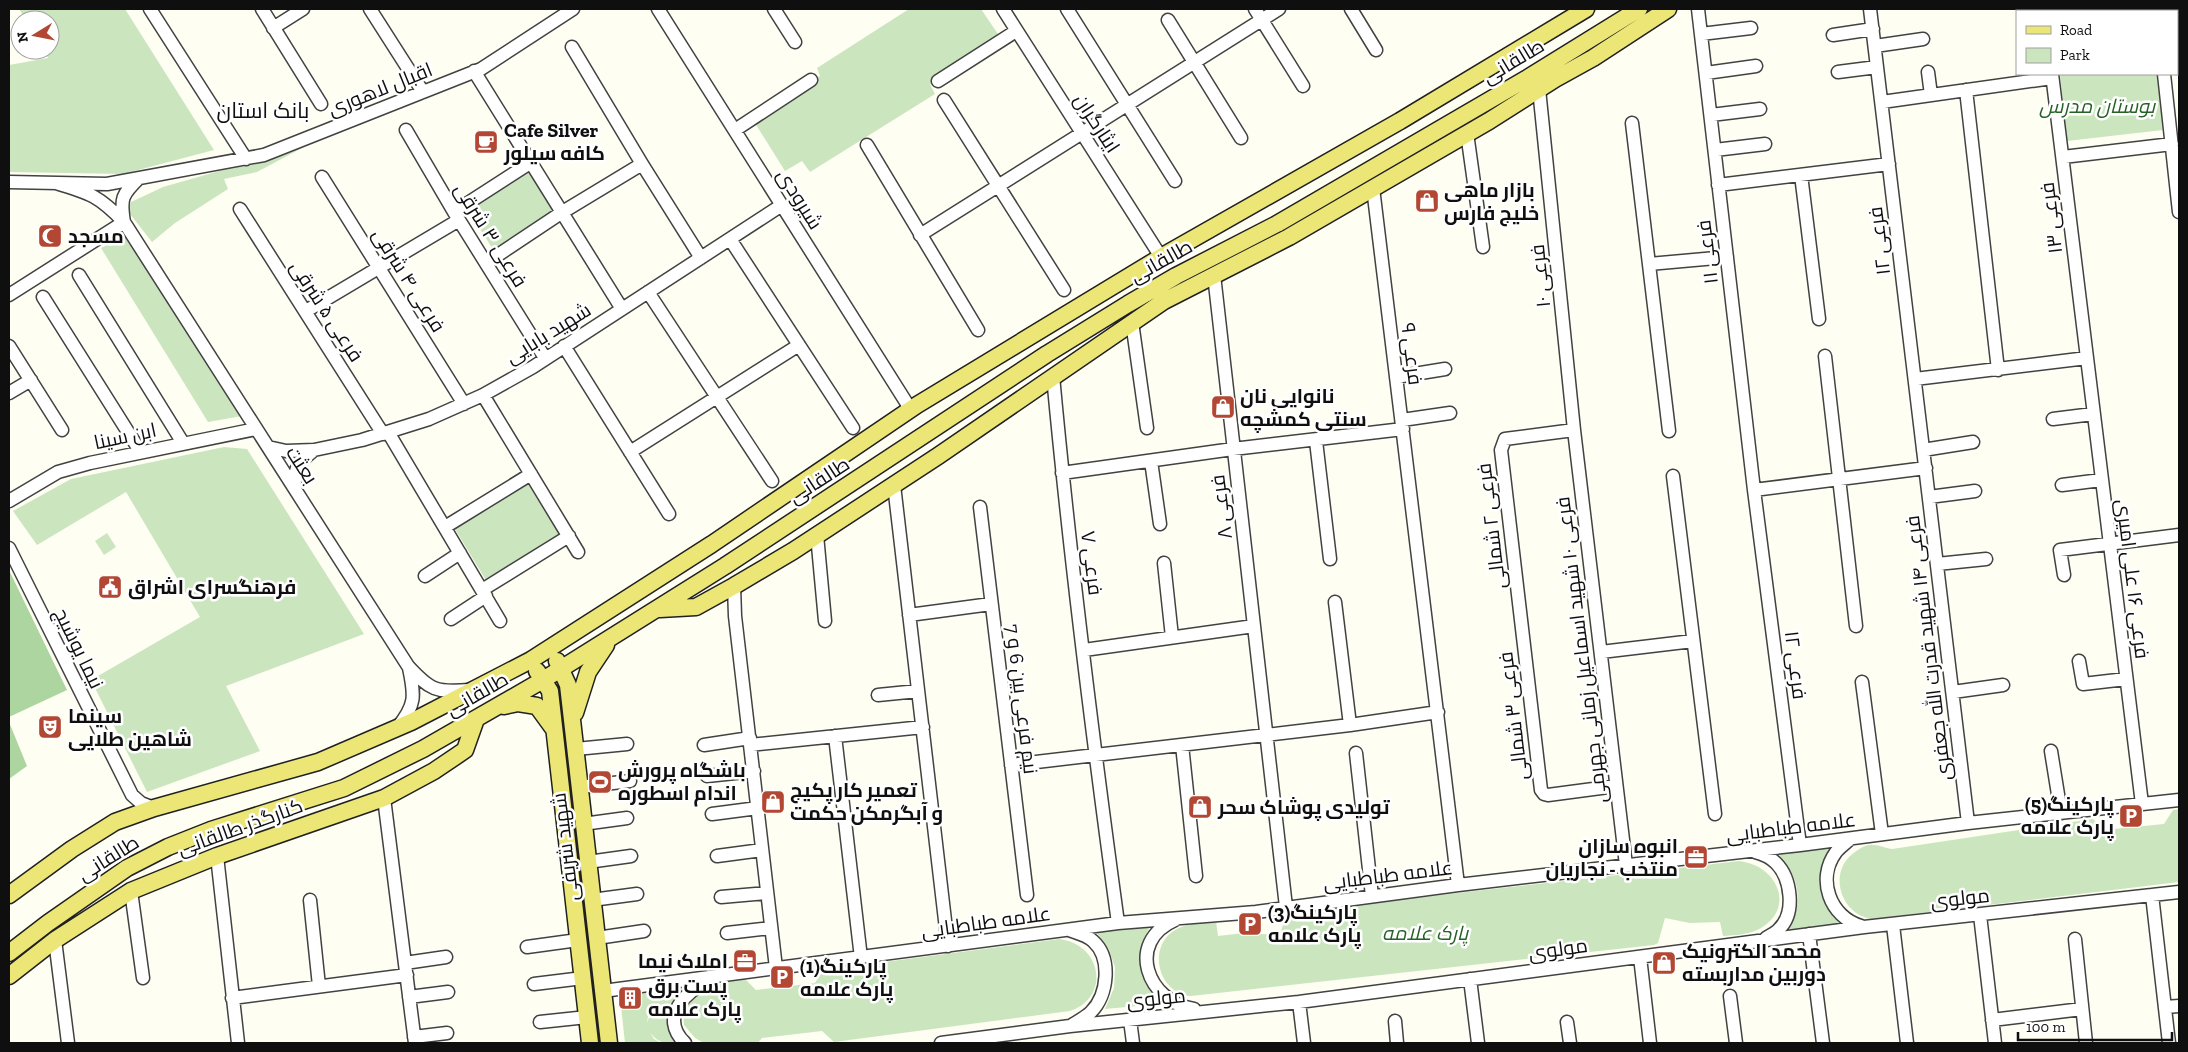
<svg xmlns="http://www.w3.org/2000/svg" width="2188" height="1052" viewBox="0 0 2188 1052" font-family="'Zilla Slab',Cairo,serif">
  <rect width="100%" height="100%" fill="#fefef3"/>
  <path fill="#cbe6bf" d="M19,9H125L214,150L123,174L9,172V65L48,58L44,50H50V20H26Z
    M909,9H981L1000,37L930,84L935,94L810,172L802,161L785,171L753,120L820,76L817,68Z
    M2060,74H2157L2163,130L2067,141Z
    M304,147L257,172L224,179L228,189L175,223L152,242L130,214L129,203L163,187Z
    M531,171L556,213L494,251L468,210Z
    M126,235L242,416L208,422L101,248Z
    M224,447L247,449L364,634L226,686L260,751L147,792L91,680L200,617L126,492L37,545L13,511L71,479Z
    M529,481L562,536L487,582L455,529Z
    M107,533L116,547L104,555L95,541Z
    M2179,809V882L1871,919C1840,914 1827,871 1855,852C1859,849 1865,845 1869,845C1876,844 1885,848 1892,849L2093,819L2104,830L2164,824L2173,810Z
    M1830,848L1832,850L1823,897L1833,917L1841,924V926L1788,932L1786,930C1804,907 1801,877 1779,857L1780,854Z
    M1739,861C1777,865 1796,907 1761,928C1750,935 1735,935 1723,936L1720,922L1690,923L1665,918L1658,943L1654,945L1191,996C1160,994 1147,951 1172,932C1184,923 1201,923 1216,921L1218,936L1244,933L1280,935L1286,914C1437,894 1588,879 1739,861Z
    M1150,925L1142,946L1140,964L1146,984L1158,998L1159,1004L1105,1009L1114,988L1115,967L1109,950L1095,931Z
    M1059,939C1102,944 1111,997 1070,1011L834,1042L822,1031L762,1038L758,1043H704L695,1038L684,1025C680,994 721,982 744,978L756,990L815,983L823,970Z
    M687,985L679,994L673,1004C660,1002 648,1009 647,1023C651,1010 659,1003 673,1005L677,1041C664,1046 655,1041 648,1029L654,1039L661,1043H625L621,1006L637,1004L636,991Z"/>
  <path fill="#add5a0" d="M9,570L67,690L9,717Z
    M9,722L27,766L9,779Z"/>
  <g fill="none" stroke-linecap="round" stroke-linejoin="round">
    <defs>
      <path id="minor" d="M150,9L246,159
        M262,9L321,104
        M370,9L423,92
        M658,9L911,410
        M774,9L795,42
        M1003,9L1161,257
        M1067,9L1175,181
        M1255,9L1303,86
        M1351,9L1376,50
        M1698,9L1754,490L1800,845
        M1870,9L1968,823
        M2043,9L2044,11
        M2157,9V11
        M1168,20L1241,138
        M273,28L303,9
        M1701,34L1751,28
        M1833,35L1873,29
        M1875,46L1923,39
        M572,47L642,164L701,258
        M474,71L622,309
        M1838,72L1877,67
        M1928,72L1931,95
        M1706,73L1756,66
        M2052,74L2142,804
        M2164,74L2179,212
        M938,81L1016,31
        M1539,89L1574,430L1626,865
        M1966,90L1998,370
        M944,100L1064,290
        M1882,102L2052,78
        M1711,115L1760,109
        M1632,123L1669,431
        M406,130L454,212L545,358
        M735,130L811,80
        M1467,133L1483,247
        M867,145L978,330
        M1715,150L1765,144
        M2063,157L2172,144
        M1801,175L1819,319
        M322,177L464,404
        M9,182L107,184L264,155L481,69L573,9
        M56,183C90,193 99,196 124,222L408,666C430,690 436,693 469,690
        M1718,185L1889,164
        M1373,188L1458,885
        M240,209L383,434
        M454,212L530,163
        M124,222C120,198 122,195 139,178
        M920,235L1279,9
        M730,239L853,428
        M486,263L561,213L642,164
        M1649,264L1727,257
        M79,275L183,443
        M1214,275L1286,907
        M648,292L772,481
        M9,295L124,222
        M43,297L140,451
        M306,311L459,220
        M1132,322L1147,428
        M9,346L62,430
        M564,346L669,514
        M1825,356L1856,626
        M1053,376C1070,559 1093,741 1118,923
        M1396,377L1445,369
        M1915,379L2087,358
        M9,393L31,380
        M483,395L578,552
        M2053,419L2093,414
        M1402,420L1450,413
        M1574,430L1505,439L1501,450L1541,790L1544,794L1548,795L1616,786
        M388,432L500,621
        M1316,441L1330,559
        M268,447L286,451L314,450L362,440L429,419L483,395L533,367L782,205
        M1923,450L1973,442
        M630,452L799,345
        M1151,461L1160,524
        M1062,473L1233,449L1403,429
        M1673,476L1715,814
        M894,485L948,946
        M2062,485L2101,480
        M295,489C294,467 297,464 314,450
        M1754,490L1926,468
        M1929,497L1975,491
        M9,501L58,472L90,463L256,429
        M980,507L1027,895
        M445,527L531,474
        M817,535L825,621
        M9,548L132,795L141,803L154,808
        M1164,563L1172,637
        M1937,564L1986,559
        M2064,575L2060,550L2179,535
        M425,576L460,553
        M734,586L735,616L776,968
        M482,590L569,536
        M1335,602L1350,725
        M909,615L991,604
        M451,619L486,596
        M1084,650L1254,626
        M1601,652L1693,641
        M2079,661L2083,684L2126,679
        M1862,682L1882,834
        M1953,692L2003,685
        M878,695L918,691
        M397,728C416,705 415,696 409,668
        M835,736L861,958
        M704,745L750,738
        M750,745L923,727
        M1182,745L1196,876
        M576,749L627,744
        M2051,751L2061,813
        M1356,753L1372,896
        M1011,765L1350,725L1438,712
        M707,776L754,771
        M579,787L630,781
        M384,798L415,1043
        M712,814L758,808
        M583,824L627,818
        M1850,839C1846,843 1840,847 1836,852C1816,879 1830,917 1861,926
        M1755,852C1763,854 1770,857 1776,863C1791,878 1796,913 1779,929C1776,933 1770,935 1766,938
        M217,856L238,1043
        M717,856L762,850
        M588,862L631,856
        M131,891L143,978
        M2152,895L2169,1043
        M721,897L766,893
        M310,900L319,986
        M592,900L637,894
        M1980,915L1995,1043
        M1175,920C1125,942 1147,1002 1194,1009
        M1893,925L1907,1043
        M1069,930C1077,933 1087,935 1093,941C1112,958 1108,995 1091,1012C1086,1017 1078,1021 1072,1025
        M727,933L771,928
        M1809,934L1823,1043
        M597,938L644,931
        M2075,939L2086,1043
        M55,940L68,1043
        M527,947L578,940
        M1640,957L1650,1043
        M405,963L446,957
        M1470,979L1478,1043
        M534,984L583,978
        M603,991L1118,923L1256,912L1458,885L1800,845L1968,823L2179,800
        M1730,996L1736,1043
        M409,997L448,992
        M232,998L407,975
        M1299,1002L1304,1043
        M2165,1007L2179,1006
        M1130,1020L1133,1043
        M1992,1020L2082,1009
        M1395,1021L1397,1043
        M540,1022L587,1017
        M1567,1022L1570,1043
        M414,1037L447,1033
        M685,1043C658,1017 686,991 711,980
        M941,1043L1070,1026L1299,1002L1864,927L2179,892"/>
      <path id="major" d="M660,609L696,607L734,586L793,551L938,456L1164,301L1289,237L1489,121L1555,79L1593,58L1668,9
        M557,661L568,685L609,1043
        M537,671L550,691L590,1043
        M504,706L518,703L537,706L553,728
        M575,713L588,672L606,645
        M9,895L72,849L115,822L154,808L318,762L411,722L531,660L712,544L917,405L1161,257L1400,121L1586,9
        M9,953L48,923L127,868L168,847L211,830L344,788L423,749L543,680L725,566L1047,354L1128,304L1176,276L1277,224L1526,79L1639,9
        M9,976L55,940L131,891L217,856L384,798L434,771L465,750L476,719"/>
    </defs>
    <use href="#minor" stroke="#424242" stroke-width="15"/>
    <use href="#major" stroke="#202020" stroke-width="19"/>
    <use href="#minor" stroke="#fff" stroke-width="12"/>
    <use href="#major" stroke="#ebe676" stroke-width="16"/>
  </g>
  <defs>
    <symbol id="cafe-square" viewBox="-11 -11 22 22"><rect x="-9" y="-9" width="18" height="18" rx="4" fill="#b24734" stroke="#fff"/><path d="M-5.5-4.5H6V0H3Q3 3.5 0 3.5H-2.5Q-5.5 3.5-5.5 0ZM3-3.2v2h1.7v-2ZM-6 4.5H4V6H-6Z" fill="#fff"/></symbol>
    <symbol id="shop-square" viewBox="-11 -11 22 22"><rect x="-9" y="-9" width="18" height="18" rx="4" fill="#b24734" stroke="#fff"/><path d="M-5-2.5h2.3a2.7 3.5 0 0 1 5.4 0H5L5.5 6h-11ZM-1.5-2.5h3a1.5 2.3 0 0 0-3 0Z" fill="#fff"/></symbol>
    <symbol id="mosque-square" viewBox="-11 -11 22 22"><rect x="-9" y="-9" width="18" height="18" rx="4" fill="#b24734" stroke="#fff"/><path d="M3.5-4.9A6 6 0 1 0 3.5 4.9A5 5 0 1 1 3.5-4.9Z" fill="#fff"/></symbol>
    <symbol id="civic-square" viewBox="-11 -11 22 22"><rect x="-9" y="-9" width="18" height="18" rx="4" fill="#b24734" stroke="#fff"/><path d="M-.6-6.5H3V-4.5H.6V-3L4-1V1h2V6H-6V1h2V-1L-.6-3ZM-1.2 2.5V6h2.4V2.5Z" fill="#fff"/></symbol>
    <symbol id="theatre-square" viewBox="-11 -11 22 22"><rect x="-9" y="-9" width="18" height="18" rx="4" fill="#b24734" stroke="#fff"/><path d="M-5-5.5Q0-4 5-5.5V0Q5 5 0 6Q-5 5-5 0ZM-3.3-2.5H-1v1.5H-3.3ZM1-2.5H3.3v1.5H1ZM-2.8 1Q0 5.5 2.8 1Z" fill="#fff"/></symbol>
    <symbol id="stadium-square" viewBox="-11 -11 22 22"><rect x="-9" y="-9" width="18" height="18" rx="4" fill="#b24734" stroke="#fff"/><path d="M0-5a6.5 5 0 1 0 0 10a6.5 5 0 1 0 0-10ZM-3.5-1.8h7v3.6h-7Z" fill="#fff"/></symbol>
    <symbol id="parking-square" viewBox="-11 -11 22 22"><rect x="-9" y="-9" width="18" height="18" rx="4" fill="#b24734" stroke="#fff"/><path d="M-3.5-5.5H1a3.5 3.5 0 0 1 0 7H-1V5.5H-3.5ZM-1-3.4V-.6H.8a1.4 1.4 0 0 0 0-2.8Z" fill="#fff"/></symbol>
    <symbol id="office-square" viewBox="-11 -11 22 22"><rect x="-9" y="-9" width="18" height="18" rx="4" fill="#b24734" stroke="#fff"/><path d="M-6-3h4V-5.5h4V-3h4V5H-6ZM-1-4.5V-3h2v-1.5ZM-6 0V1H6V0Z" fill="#fff"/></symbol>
    <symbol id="building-square" viewBox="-11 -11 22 22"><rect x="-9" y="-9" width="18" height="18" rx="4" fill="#b24734" stroke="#fff"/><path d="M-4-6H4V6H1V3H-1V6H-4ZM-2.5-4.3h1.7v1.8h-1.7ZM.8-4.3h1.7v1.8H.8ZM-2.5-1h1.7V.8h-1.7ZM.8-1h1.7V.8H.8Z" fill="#fff"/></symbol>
  </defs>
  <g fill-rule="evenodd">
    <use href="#cafe-square" x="472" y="128" width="28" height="28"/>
    <use href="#shop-square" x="1413" y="187" width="28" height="28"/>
    <use href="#mosque-square" x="36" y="222" width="28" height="28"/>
    <use href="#shop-square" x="1209" y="393" width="28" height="28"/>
    <use href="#civic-square" x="96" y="573" width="28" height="28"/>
    <use href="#theatre-square" x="36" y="713" width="28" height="28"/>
    <use href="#stadium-square" x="586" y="768" width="28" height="28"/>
    <use href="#shop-square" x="759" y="788" width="28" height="28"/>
    <use href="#shop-square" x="1186" y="793" width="28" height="28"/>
    <use href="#parking-square" x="2117" y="802" width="28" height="28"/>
    <use href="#office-square" x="1682" y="843" width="28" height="28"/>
    <use href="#parking-square" x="1236" y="910" width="28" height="28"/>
    <use href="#office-square" x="731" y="947" width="28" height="28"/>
    <use href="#shop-square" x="1650" y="949" width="28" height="28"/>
    <use href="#parking-square" x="768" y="963" width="28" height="28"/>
    <use href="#building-square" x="616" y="984" width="28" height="28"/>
  </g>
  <g text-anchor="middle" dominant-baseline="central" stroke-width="5" stroke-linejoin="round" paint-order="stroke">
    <g font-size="20" fill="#0f0f0f" stroke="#fff">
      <text transform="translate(1513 61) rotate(-31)">طالقانی</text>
      <text transform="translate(380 89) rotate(-22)">اقبال لاهوری</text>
      <text transform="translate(1097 123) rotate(57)">ایثارگران</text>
      <text transform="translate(800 199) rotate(58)">شیرودی</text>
      <text transform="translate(2051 218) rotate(-97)">فرعی ۱۳</text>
      <text transform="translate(491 235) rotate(58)">فرعی ۳ شرقی</text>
      <text transform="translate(1879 241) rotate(-97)">فرعی ۱۲</text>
      <text transform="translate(1707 252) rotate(-97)">فرعی ۱۱</text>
      <text transform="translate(1161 261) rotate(-29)">طالقانی</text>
      <text transform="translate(1540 276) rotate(-96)">فرعی ۱۰</text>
      <text transform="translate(409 280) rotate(58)">فرعی ۴ شرقی</text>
      <text transform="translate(327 311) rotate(57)">فرعی ۵ شرقی</text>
      <text transform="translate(548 333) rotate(-32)">شهید بابایی</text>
      <text transform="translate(1412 354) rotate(83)">فرعی ۹</text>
      <text transform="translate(125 436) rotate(-12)">ابن سینا</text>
      <text transform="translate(302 465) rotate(57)">بعثت</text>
      <text transform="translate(819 480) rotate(-33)">طالقانی</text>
      <text transform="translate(1221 507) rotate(-97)">فرعی ۸</text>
      <text transform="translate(1491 526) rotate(-97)">فرعی ۲ شمالی</text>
      <text transform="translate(1092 563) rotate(83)">فرعی ۷</text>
      <text transform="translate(2133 579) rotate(83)">فرعی ۱۶ علی امیری</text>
      <text transform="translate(79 648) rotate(64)">نیما یوشیج</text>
      <text transform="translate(1928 648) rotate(-97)">فرعی ۱۴ شهید قدرت الله جعفری</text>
      <text transform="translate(1581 650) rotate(-97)">فرعی ۱۰ شهید اسماعیل زمانی جهرمی</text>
      <text transform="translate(1796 665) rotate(83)">فرعی ۱۲</text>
      <text transform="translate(477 694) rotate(-30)">طالقانی</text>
      <text transform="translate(1022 699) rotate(83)">نیم فرعی بین 6 و 7</text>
      <text transform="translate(1513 716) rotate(-97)">فرعی ۳ شمالی</text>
      <text transform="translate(240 827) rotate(-20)">کنارگذر طالقانی</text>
      <text transform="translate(1791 827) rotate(-7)">علامه طباطبایی</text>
      <text transform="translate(565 847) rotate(-97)">شهید شریفی</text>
      <text transform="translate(108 858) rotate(-32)">طالقانی</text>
      <text transform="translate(1388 875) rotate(-7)">علامه طباطبایی</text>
      <text transform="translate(1960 898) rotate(-6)">مولوی</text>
      <text transform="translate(986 922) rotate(-8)">علامه طباطبایی</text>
      <text transform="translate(1558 949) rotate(-8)">مولوی</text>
      <text transform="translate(1156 998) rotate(-6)">مولوی</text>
    </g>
    <g font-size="20" font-style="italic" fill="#266125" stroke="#fff">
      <text x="2097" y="106">بوستان مدرس</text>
      <text x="1425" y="933">پارک علامه</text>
    </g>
    <g font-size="20" font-weight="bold" fill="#0f0f0f" stroke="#fff" text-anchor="start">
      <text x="504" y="130">Cafe Silver<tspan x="504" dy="23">کافه سیلور</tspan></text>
      <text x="1444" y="190">بازار ماهی<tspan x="1444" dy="23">خلیج فارس</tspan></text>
      <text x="68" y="236">مسجد</text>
      <text x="1240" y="396">نانوایی نان<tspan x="1240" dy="23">سنتی کمشچه</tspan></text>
      <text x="128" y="587">فرهنگسرای اشراق</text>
      <text x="68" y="716">سینما<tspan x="68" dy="23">شاهین طلایی</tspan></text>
      <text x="618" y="770">باشگاه پرورش<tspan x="618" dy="23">اندام اسطوره</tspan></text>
      <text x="790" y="790">تعمیر کار پکیج<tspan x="790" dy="23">و آبگرمکن حکمت</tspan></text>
      <text x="2114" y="804" text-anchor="end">پارکینگ(5)<tspan x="2114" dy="23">پارک علامه</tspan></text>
      <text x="1218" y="807">تولیدی پوشاک سحر</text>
      <text x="1678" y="846" text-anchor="end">انبوه سازان<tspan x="1678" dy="23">منتخب - نجاریان</tspan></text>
      <text x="1268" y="912">پارکینگ(3)<tspan x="1268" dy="23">پارک علامه</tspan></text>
      <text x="1682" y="951">محمد الکترونیک<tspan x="1682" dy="23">دوربین مداربسته</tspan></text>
      <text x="728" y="961" text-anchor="end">املاک نیما</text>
      <text x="800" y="966">پارکینگ(1)<tspan x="800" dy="23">پارک علامه</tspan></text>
      <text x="648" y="986">پست برق<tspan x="648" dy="23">پارک علامه</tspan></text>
    </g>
    <g font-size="22" fill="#0f0f0f" stroke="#fff">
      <text x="263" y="110">بانک استان</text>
    </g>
  </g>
  <rect width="2188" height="1052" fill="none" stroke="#0f0f0f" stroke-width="20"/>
  <rect x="2016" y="10" width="162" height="65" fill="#ffffff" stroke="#9f9f9f"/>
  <rect x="2026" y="26" width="25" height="8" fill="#ebe676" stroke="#9f9f9f"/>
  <text x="2060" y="35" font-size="15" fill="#0f0f0f">Road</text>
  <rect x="2026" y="48" width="25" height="15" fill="#cbe6bf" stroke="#9f9f9f"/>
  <text x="2060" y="60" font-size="15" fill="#0f0f0f">Park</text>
  <g transform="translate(35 35) rotate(260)"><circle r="24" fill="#ffffff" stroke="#9f9f9f"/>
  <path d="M0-4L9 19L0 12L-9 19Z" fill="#b24734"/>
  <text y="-8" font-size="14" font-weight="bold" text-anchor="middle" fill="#0f0f0f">N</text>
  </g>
  <path d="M2018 1032v8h154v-8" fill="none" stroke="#0f0f0f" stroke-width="2.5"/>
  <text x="2026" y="1032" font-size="15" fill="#0f0f0f" stroke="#ffffff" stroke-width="4" paint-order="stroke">100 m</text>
</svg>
